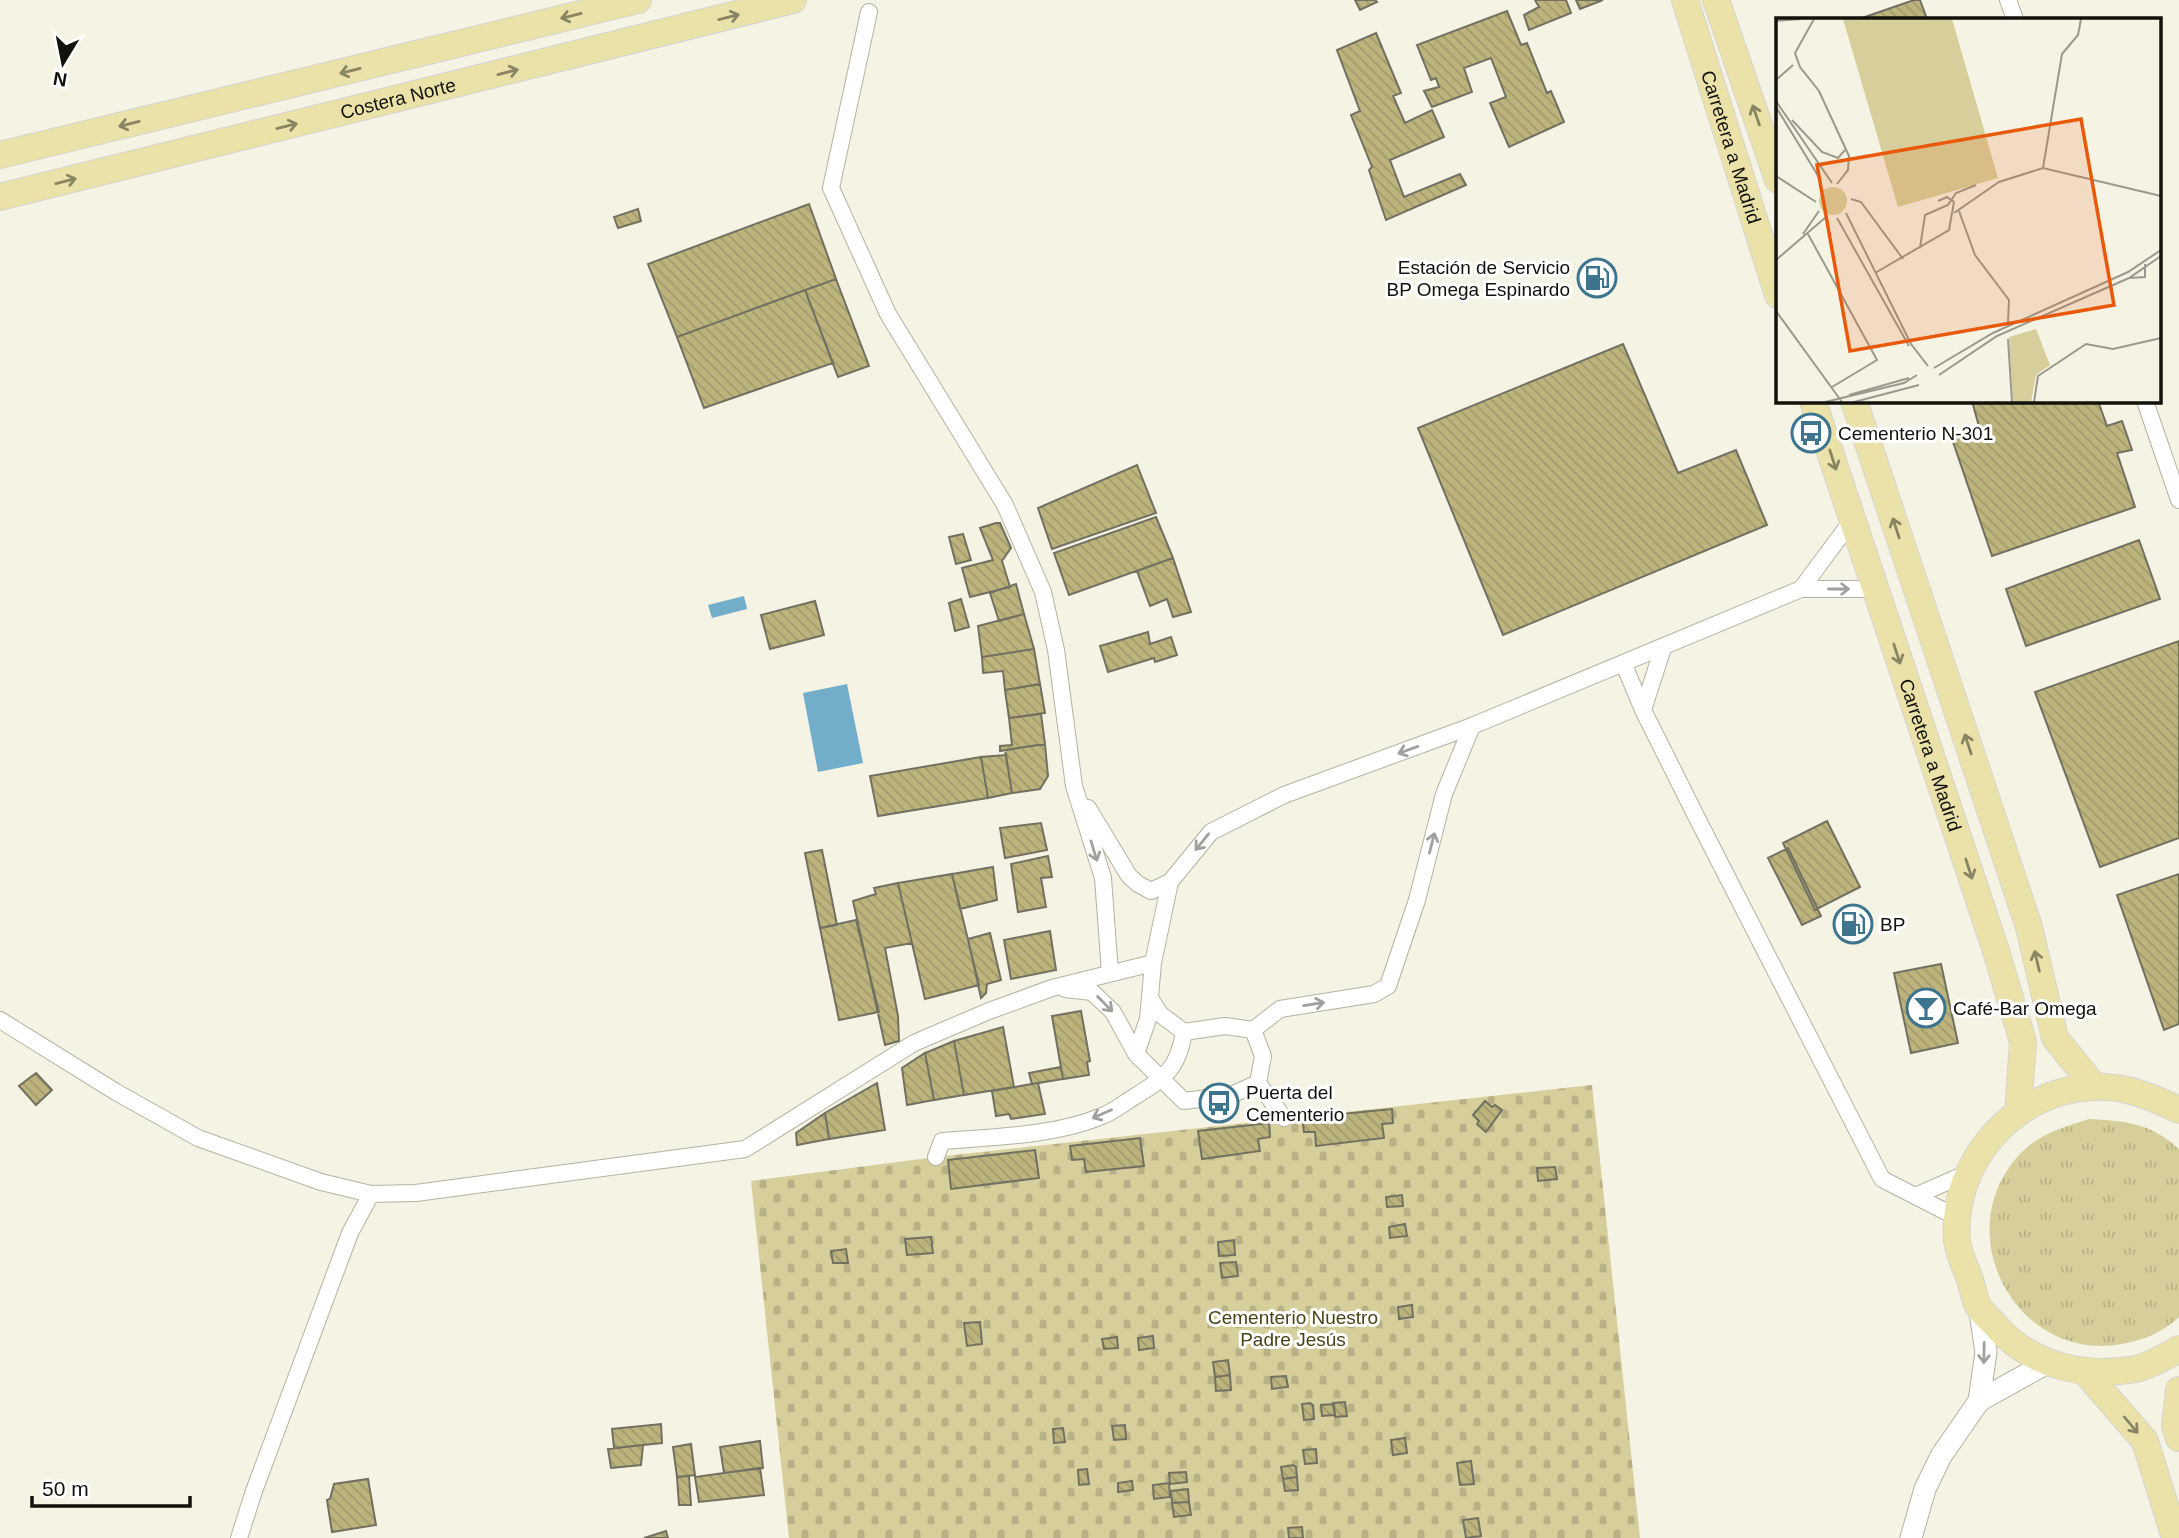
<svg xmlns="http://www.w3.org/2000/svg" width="2179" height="1538" viewBox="0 0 2179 1538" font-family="Helvetica,sans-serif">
  <defs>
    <pattern id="grass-tufts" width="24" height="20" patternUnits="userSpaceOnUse" patternTransform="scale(1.75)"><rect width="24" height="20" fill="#d6cf9c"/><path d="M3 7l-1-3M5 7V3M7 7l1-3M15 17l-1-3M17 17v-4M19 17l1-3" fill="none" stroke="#b7b185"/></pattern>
    <pattern id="cemetery-stones" width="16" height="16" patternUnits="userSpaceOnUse" patternTransform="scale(1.75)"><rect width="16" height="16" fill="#d6cf9c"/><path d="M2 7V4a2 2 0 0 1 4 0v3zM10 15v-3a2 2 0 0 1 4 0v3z" fill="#b7b185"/></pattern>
    <pattern id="building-back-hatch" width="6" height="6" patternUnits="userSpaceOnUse" patternTransform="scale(1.75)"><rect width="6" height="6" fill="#bdb47d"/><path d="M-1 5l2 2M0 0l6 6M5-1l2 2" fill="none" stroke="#a19a6b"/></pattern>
  </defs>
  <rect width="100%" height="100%" fill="#f5f3e3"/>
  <path fill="url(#grass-tufts)" d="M2089,1119C2126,1121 2151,1123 2179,1149V1317C2164,1332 2143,1340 2122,1344C2017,1363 1947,1234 2019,1155C2038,1134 2064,1127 2089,1119Z"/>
  <path fill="url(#cemetery-stones)" d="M1592,1085L1640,1538H789L751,1181L936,1157Z"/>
  <path fill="#72adc9" d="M744,596L747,609L712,618L708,605Z
    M847,684L863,763L818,772L803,693Z"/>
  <path fill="url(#building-back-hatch)" stroke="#727061" stroke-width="2" d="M1355,0H1375L1377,2L1360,10Z
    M1535,0H1566L1571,13L1529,30L1524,15L1539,7Z
    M1576,0H1603L1580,9Z
    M1914,0H1920L1927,19H1859Z
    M1507,11L1521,45L1527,43L1547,93L1551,91L1564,122L1509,147L1490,103L1506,97L1491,58L1464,68L1472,92L1432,107L1424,91L1439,87L1436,78L1431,80L1417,45Z
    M1376,33L1401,93L1393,96L1405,123L1432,110L1444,137L1390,160L1404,197L1460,174L1466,185L1386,220L1369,170L1372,167L1351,115L1360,111L1337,50Z
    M809,204L836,279L677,337L648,264Z
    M638,209L641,221L618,228L614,217Z
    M836,279L869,366L838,377L805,290Z
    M805,290L833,363L704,408L677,337Z
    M1623,344L1678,473L1736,450L1767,525L1503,635L1418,428Z
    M1972,401H2098L2107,426L2122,421L2132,450L2117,453L2135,507L1992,556L1952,439L1980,430Z
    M1137,465L1156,513L1052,549L1038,508Z
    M1156,517L1173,558L1069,595L1054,553Z
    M996,523H1000L1011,548L1002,561L1010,587L970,597L962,568L993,560L980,528Z
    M963,534L971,560L956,564L949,537Z
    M2139,540L2160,599L2026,646L2006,589Z
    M1173,558L1191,612L1173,617L1167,599L1150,606L1137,571Z
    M1016,584L1024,614L999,621L990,593Z
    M961,599L969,627L955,631L949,603Z
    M815,601L824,635L770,649L761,615Z
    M1024,614L1034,649L982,657L978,626Z
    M1148,632L1150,644L1171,637L1177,655L1155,662L1154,658L1108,672L1100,646Z
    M2179,641V838L2100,867L2035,692Z
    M1034,649L1040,684L1005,690L1003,671L983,673L982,657Z
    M1040,684L1045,713L1009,718L1005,690Z
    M1041,714L1045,744L1000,751V746L1012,745L1009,718Z
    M1045,744L1048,776L1040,789L1012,793L1005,750Z
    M1006,755L1012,793L988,798L981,757Z
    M981,757L988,798L878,816L870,776Z
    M1827,821L1860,887L1815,910L1783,843Z
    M1041,823L1047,850L1005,858L1000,828Z
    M1788,848L1821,916L1802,925L1768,858Z
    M822,850L837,925L820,928L805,853Z
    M1048,856L1052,877L1041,878L1046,907L1018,912L1011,864Z
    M993,867L997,900L960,909L952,874Z
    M952,874L979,985L925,999L898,883Z
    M2179,874V1024L2164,1030L2117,895Z
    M898,883L912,943L885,948L898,1016L899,1041L885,1045L853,901L876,894L874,888Z
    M856,920L879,1012L839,1020L820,928Z
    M1050,931L1056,970L1011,979L1004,940Z
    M990,933L1001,980L987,984L986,993L981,998L968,939Z
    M1941,964L1958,1043L1911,1053L1894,973Z
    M1081,1011L1090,1061L1087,1062L1089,1075L1063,1079L1052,1016Z
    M1003,1027L1014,1087L964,1095L954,1041Z
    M954,1041L964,1095L934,1100L925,1053Z
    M925,1053L934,1100L907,1105L902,1068Z
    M1061,1067L1063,1079L1032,1084L1029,1073Z
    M36,1073L52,1090L36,1105L19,1086Z
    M877,1083L885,1130L829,1139L825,1113Z
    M1038,1083L1045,1114L1011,1119L1009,1114L996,1116L992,1091Z
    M1485,1101L1492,1107L1495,1105L1502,1110L1486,1132L1477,1124L1479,1121L1473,1115Z
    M1392,1109L1393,1123L1382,1124L1384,1138L1316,1146L1315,1132H1304L1302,1118Z
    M825,1113L829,1139L797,1145L796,1133Z
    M1269,1123L1270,1137L1258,1139L1260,1151L1202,1159L1198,1131Z
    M1140,1138L1144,1166L1086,1172L1084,1159L1072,1160L1070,1146Z
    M1035,1150L1039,1178L951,1189L948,1160Z
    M1555,1167L1557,1179L1538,1181L1537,1168Z
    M1402,1195L1403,1206L1387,1207L1386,1197Z
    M1405,1224L1407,1236L1390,1238L1389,1227Z
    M931,1237L933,1253L907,1255L905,1239Z
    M1234,1240L1235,1255L1219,1256L1218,1242Z
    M846,1249L848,1263H833L831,1251Z
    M1236,1262L1238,1276L1222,1278L1220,1263Z
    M1412,1305L1413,1317L1399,1319L1398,1307Z
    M980,1322L982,1344L967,1346L964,1323Z
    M1153,1336L1154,1348L1139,1350L1138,1338Z
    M1117,1337L1118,1348L1104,1349L1102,1339Z
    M1228,1360L1230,1375L1215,1377L1213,1362Z
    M1230,1375L1231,1390L1216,1391L1215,1377Z
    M1286,1376L1288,1387L1272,1389L1271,1377Z
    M1345,1402L1347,1416L1335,1417L1333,1403Z
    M1310,1403L1313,1405L1314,1419L1304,1420L1302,1404Z
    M1334,1404L1335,1415L1322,1416L1321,1405Z
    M661,1424L662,1443L614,1448L612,1429Z
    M1125,1425L1126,1439L1114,1440L1112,1426Z
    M1063,1428L1065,1442L1054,1443L1053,1429Z
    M1405,1438L1407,1453L1393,1455L1391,1440Z
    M760,1441L763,1468L724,1473L720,1447Z
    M691,1444L695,1475L677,1477L673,1447Z
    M643,1445L641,1465L611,1468L608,1449Z
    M1316,1449L1317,1463L1305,1464L1303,1450Z
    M1471,1461L1474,1484L1460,1485L1457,1463Z
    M1293,1465L1296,1467L1297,1477L1283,1479L1281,1467Z
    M760,1468L764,1495L699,1502L695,1477Z
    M1087,1469L1089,1484L1079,1485L1078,1470Z
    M1186,1472L1187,1482L1170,1484L1169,1473Z
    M689,1476L691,1505H679L677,1477Z
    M1297,1477L1298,1490L1285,1491L1283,1479Z
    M368,1479L376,1525L332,1532L327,1500L330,1499L334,1484Z
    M1132,1481L1133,1490L1118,1492V1483Z
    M1169,1483L1170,1497L1154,1499L1153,1485Z
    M1188,1489L1189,1502L1172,1503L1171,1491Z
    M1189,1502L1191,1515L1174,1517L1172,1503Z
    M1478,1518L1481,1536L1466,1538L1463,1520Z
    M1302,1527L1303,1538H1289L1288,1528Z
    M666,1531L668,1538H644Z"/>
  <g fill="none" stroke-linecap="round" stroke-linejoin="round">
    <defs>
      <path id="minor" d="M2008,0L2015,19
        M869,12L831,188L888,314L1005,505L1043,592L1056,650L1074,786L1103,878L1110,973
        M2145,401L2179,500
        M1801,589L1853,519
        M1624,665L1643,710L1697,818L1882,1179L1958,1218
        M1643,710L1663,648
        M1088,808L1129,876L1138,884L1151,891L1170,882
        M1065,989L1092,992L1113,1012L1136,1054
        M1150,998L1160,1014L1184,1032
        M0,1020L116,1092L198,1138L321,1182L371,1194L416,1193L745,1149L914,1043L989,1011L1052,988L1153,963
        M1253,1030L1263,1056L1258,1083L1284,1118
        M1258,1083L1231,1095L1184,1101L1136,1054L1148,1019L1153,963L1170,882L1211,832L1284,795L1472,726L1801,589H1876
        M936,1157L942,1141C992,1137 1055,1136 1102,1116C1113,1112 1124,1103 1134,1097C1165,1078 1178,1069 1184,1032L1225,1026L1253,1030L1280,1009L1374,994L1388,986L1417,900L1444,794L1472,726
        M1915,1196L1970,1172
        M239,1538L254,1491L350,1233L371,1194"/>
      <path id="tertiary" d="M1979,1401L2047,1363
        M1911,1538L1925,1489L1941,1456L1979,1401L1986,1352L1979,1306"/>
      <g id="primary">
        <path id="s1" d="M1685,0L1778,295"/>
        <path d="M1716,0L1778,180"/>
        <path d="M0,155L638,0"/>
        <path id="s2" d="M0,197L793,0"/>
        <path id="s3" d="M1813,401L1996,951L2023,1042L2018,1112"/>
        <path d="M1854,401L2029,927L2055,1038L2094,1086"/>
        <path d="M2179,1110C2152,1097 2124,1085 2093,1087C2015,1090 1951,1161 1957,1240C1958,1253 1966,1268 1970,1280C1973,1288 1974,1298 1978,1306C1982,1313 1990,1319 1996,1326C2031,1366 2084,1378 2136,1369C2150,1366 2166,1356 2179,1349"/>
        <path d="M2086,1373L2145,1441L2175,1538"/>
        <path d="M2179,1390L2175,1426L2179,1438"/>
      </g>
    </defs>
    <use href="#minor" stroke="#b4b2a2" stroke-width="18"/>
    <use href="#tertiary" stroke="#b4b2a2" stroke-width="23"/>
    <use href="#primary" stroke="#d4d4d3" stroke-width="28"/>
    <use href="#minor" stroke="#fff" stroke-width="16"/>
    <use href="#tertiary" stroke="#fff" stroke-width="21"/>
    <use href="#primary" stroke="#ebe2a9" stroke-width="26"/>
  </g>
  <defs><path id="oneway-shaft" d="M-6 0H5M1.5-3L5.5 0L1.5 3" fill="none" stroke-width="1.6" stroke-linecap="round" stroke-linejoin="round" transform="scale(1.75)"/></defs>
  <g stroke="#898462">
    <use href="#oneway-shaft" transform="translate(571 16) rotate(166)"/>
    <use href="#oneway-shaft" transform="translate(729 17) rotate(-14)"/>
    <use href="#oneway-shaft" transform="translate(350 71) rotate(166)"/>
    <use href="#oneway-shaft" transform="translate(508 72) rotate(-14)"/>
    <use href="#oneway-shaft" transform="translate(1756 115) rotate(-109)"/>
    <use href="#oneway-shaft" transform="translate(129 124) rotate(166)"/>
    <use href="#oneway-shaft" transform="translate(287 126) rotate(-14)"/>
    <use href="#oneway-shaft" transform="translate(66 181) rotate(-14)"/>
    <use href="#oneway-shaft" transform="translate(1833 460) rotate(72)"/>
    <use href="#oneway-shaft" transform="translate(1896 528) rotate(-108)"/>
    <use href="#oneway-shaft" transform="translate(1897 654) rotate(72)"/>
    <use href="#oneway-shaft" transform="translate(1968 744) rotate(-108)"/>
    <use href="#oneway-shaft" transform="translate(1969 869) rotate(72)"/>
    <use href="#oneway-shaft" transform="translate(2037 961) rotate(-103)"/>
    <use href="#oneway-shaft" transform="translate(2131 1425) rotate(50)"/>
  </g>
  <g stroke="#a0a09e">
    <use href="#oneway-shaft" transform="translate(1839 589)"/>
    <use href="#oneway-shaft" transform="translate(1408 750) rotate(160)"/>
    <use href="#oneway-shaft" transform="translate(1202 842) rotate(129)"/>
    <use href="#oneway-shaft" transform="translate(1432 843) rotate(-76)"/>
    <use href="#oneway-shaft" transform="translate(1094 851) rotate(73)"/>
    <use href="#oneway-shaft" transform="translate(1105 1004) rotate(45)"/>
    <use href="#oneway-shaft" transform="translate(1314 1004) rotate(-9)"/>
    <use href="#oneway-shaft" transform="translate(1102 1114) rotate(156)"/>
    <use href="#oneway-shaft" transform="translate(1984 1353) rotate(91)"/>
  </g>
  <defs>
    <symbol id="fuel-ring" viewBox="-11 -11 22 22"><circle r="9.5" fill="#fff" stroke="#3d758f" stroke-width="1.5"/><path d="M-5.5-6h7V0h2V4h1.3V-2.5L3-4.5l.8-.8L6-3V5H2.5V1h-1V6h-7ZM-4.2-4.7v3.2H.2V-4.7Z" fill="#3d758f"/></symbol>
    <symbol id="bus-ring" viewBox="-11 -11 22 22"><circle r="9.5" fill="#fff" stroke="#3d758f" stroke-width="1.5"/><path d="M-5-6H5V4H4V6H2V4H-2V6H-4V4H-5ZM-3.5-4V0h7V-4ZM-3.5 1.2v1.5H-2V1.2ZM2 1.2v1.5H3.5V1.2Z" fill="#3d758f"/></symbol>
    <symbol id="bar-ring" viewBox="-11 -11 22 22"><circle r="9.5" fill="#fff" stroke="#3d758f" stroke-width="1.5"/><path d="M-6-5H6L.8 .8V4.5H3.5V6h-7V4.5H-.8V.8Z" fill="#3d758f"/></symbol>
  </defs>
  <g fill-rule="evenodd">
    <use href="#fuel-ring" x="1575" y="256" width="44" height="44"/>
    <use href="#bus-ring" x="1789" y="411" width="44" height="44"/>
    <use href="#fuel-ring" x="1831" y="902" width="44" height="44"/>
    <use href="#bar-ring" x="1904" y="986" width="44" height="44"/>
    <use href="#bus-ring" x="1197" y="1081" width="44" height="44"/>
  </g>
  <g text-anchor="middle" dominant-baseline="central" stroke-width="6" stroke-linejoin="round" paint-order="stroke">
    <g font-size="19" fill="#12110c" stroke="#fff">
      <text stroke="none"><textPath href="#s2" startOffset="410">Costera Norte</textPath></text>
      <text stroke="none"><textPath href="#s1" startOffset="154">Carretera a Madrid</textPath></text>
      <text stroke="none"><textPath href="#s3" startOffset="373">Carretera a Madrid</textPath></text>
    </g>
    <g font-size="19" fill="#12110c" stroke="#fff" text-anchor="start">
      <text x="1570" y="267" text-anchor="end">Estación de Servicio<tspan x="1570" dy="22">BP Omega Espinardo</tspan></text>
      <text x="1838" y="433">Cementerio N-301</text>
      <text x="1880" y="924">BP</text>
      <text x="1953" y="1008">Café-Bar Omega</text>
      <text x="1246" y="1092">Puerta del<tspan x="1246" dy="22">Cementerio</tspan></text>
    </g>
    <g font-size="19" fill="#494317" stroke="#fff">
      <text x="1293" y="1317">Cementerio Nuestro<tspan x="1293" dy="22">Padre Jesús</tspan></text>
    </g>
  </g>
  <g transform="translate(1776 18)">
    <rect width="385" height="385" fill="#f5f3e3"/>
    <path d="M43 183a14 14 0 1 1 28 0a14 14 0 1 1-28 0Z" fill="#d6cf9c"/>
    <path d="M67,1H176L222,160L122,189ZM260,311L274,347L260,357L255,384H237L233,319Z" fill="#d6cf9c"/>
    <path d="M136 102a15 15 0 1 1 30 0a15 15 0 1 1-30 0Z" fill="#d6cf9c"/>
    <path fill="none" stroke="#9a998d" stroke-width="2" d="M38,1L19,35L24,49L43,73L73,138L72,152L61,166M0,3L24,1M0,62L17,47M0,83L56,165M0,89L44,161L45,170M16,102L46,134L62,140L69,132M267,150L286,36L302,17L305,1M0,158L40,184M75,181L85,184L127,241M183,193L199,237L233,282L232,304M70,195L135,326L152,348M178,195L223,164L267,150L385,178M61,200L133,328M27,216L43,193M32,216L101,342L56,369M144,230L149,197L172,187L180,175L200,167M0,242L50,199M99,255L173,212L178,184L171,179L162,183M353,260L369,259V246M0,293L66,384M232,321L236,384M158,350L217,315L352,254L385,232M163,357L221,318L353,260L385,238M73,377L133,360M49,384L128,365L141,357M78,384L143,367M258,384L262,358L310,326L337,331L385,320"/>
    <path fill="#e8590c" fill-opacity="0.15" stroke="#e8590c" stroke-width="3.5" d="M305,101L338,287L74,333L41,147Z"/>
    <rect width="385" height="385" fill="none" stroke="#12110c" stroke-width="3.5"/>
  </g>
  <g transform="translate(63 63) rotate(190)" stroke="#ffffff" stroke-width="5" paint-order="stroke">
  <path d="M0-5L12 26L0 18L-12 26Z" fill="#12110c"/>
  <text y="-10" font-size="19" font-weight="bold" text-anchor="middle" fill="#12110c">N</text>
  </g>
  <path d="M32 1496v10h158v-10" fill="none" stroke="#12110c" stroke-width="3.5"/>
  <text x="42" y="1496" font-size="21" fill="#12110c" stroke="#ffffff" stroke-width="5" paint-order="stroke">50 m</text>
</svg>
